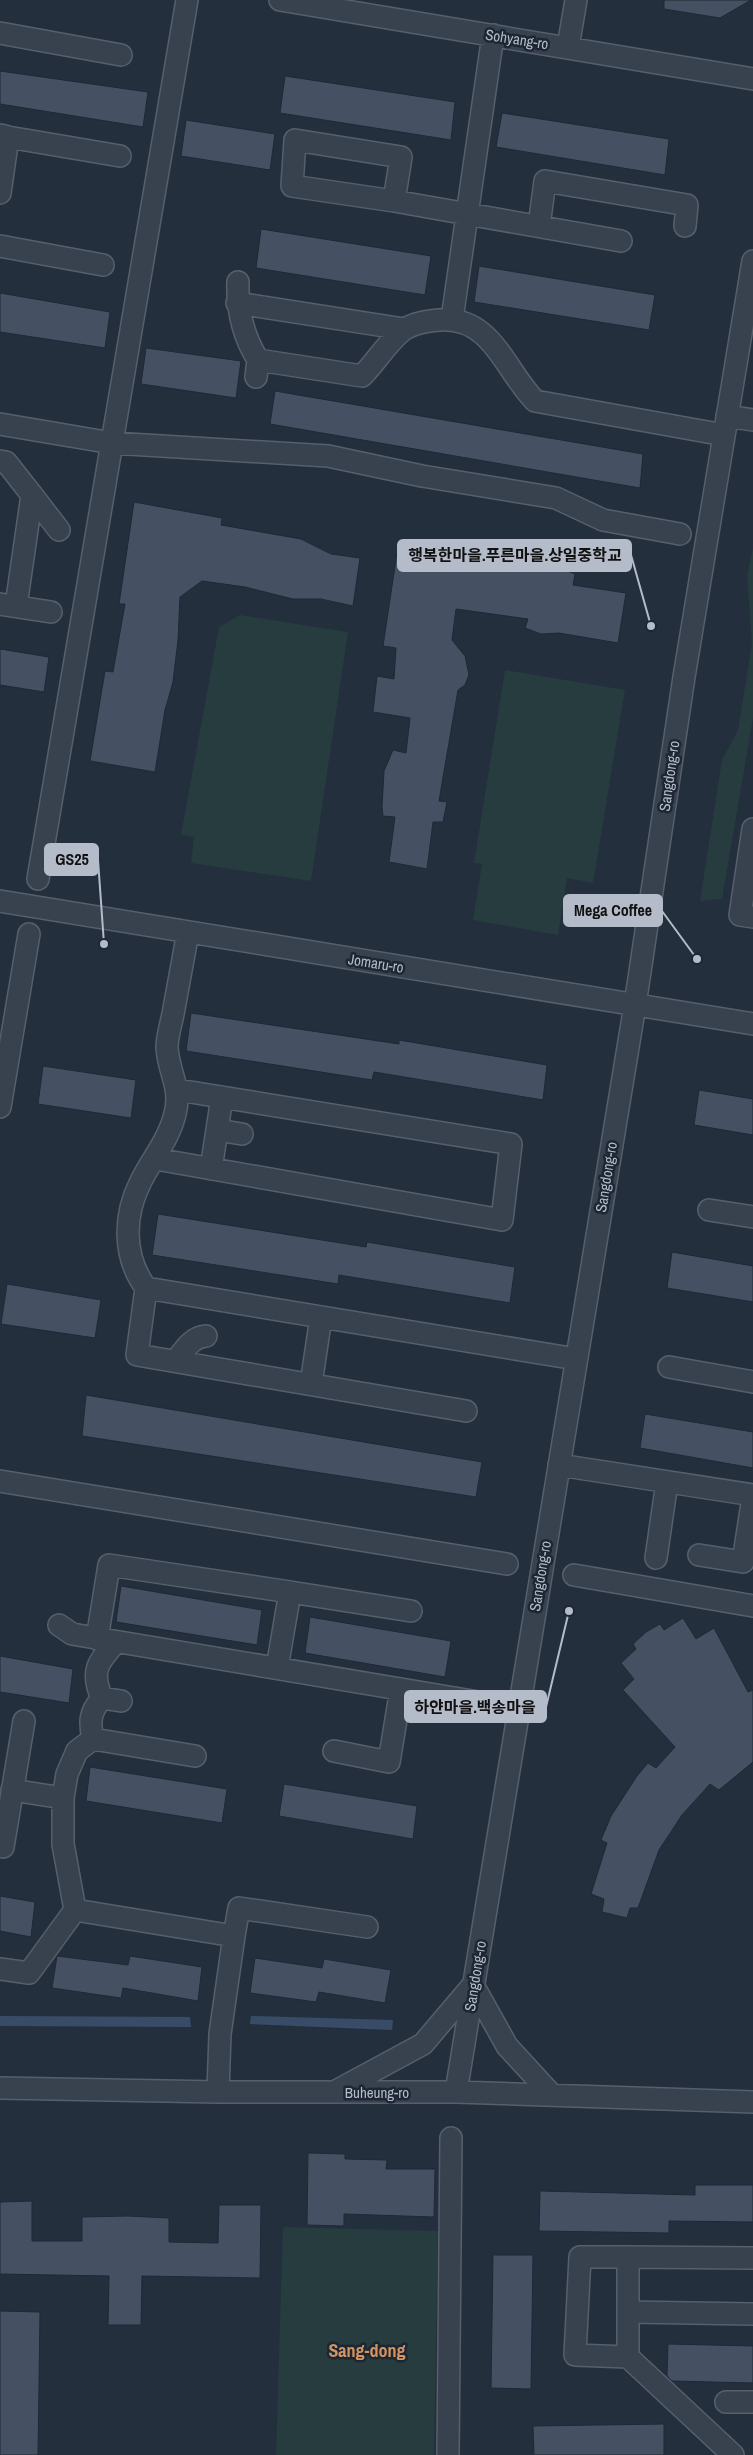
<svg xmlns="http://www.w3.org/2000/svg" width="753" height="2455" viewBox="0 0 753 2455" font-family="'Archivo Narrow','Noto Sans KR',sans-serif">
  <rect width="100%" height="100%" fill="#242f3e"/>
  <path fill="#263c3f" d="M753,548V718L722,899L700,901L722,760L738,730L752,643L747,576Z
    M240,615L348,632L311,881L191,863L194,837L181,835L219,627Z
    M505,670L625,690L593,883L567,878L558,935L473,920L482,864L474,863Z
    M283,2227L438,2231L434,2455H276Z"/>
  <path fill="#394c67" d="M0,2016L190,2017L191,2027L0,2026Z
    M251,2016L393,2020L392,2030L250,2024Z"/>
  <path fill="#455162" stroke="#1f2835" d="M664,0H751L720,18L664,9Z
    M0,71L148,92L143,127L0,104Z
    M285,76L455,102L451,140L280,113Z
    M502,113L669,139L665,175L496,147Z
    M186,120L275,134L270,170L181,156Z
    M261,229L431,256L425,295L256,268Z
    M479,266L655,295L649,330L474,302Z
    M0,293L110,312L105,348L0,332Z
    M146,348L241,361L236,398L141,384Z
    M275,391L643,454L640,488L270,424Z
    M134,502L222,518L221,525L301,539L331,554L360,558L353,606L321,599H293L245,587L202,581L180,597L178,640L173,682L165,710L155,772L90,761L105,671L113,672L125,604H119Z
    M398,546L505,564L547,563L575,574L573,585L626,593L618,643L559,633L541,634L525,628L528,619L456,609L452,640L465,656L469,675L465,685L458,690L439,801L447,802L443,822H433L427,869L389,862L395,817L383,816L382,807L384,771L393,750L406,753L410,718L373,712L377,676L394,679L396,648L383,646Z
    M0,649L49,657L44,692L0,685Z
    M191,1013L399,1044V1040L547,1065L543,1100L374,1072L372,1080L186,1051Z
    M43,1066L136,1080L131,1118L38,1104Z
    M699,1090L753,1099V1135L694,1125Z
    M158,1214L366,1247L367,1242L515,1267L510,1303L339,1275L338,1284L152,1255Z
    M672,1252L753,1266V1302L667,1288Z
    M7,1284L101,1300L95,1338L1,1324Z
    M86,1395L482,1462L476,1497L82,1436Z
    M645,1414L753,1432V1468L640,1448Z
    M121,1586L262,1610L257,1645L116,1622Z
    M310,1617L451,1641L445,1677L305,1653Z
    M683,1618L696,1639L714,1628L748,1692L753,1690V1762L719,1790L710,1784L682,1815L659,1850L638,1908H630L627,1918L602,1912L604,1899L591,1894L607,1843L601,1840L611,1816L637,1776L648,1763L656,1768L675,1747L623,1690L634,1679L621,1663L636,1649L633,1644L646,1632L660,1624L664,1630Z
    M0,1656L73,1669L69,1703L0,1692Z
    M90,1767L227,1789L222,1823L86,1801Z
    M284,1784L417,1806L413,1839L279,1816Z
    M0,1896L35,1902L31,1937L0,1931Z
    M57,1956L128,1965L130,1956L202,1967L198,2001L123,1988L121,1998L52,1988Z
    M255,1958L322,1968L324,1959L391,1970L385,2003L319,1992L316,2002L250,1993Z
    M308,2153L345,2154V2159L387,2160L386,2169H435L434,2217L344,2214V2226L307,2225Z
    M695,2185H753V2222L669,2221V2233L539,2231L540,2191L695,2195Z
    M32,2201V2241H82V2217L127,2216L169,2218V2242L218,2243L219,2205H261L260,2278L142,2276L141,2325H108L109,2276L0,2274V2202Z
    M493,2255H533L531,2389L491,2388Z
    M0,2311L40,2312L38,2455H0Z
    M668,2344L753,2346V2383L672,2381L667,2376Z
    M664,2424V2455H534L533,2426Z"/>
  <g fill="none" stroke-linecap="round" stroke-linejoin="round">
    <defs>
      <path id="minor" d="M280,0L753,79
        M0,33L121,55
        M568,47L576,0
        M0,135L8,137L0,193
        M8,137L120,156
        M394,201L401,157L295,140L292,186L394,201L621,241
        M539,226L545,181L687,205L685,226
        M0,246L103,265
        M238,282C237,310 243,336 258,360L362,376C376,362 387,343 402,331C411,324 427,321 439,320C492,316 504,369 535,401L724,435
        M237,303L404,329
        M452,319L493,35
        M256,377L258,360
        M727,416L753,420
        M0,424L112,443L328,456L422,476L556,498L603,520L680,534
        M0,461L6,462L32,495L16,606
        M32,495L59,530
        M0,604L51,612
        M753,829L740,915L753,917
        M38,879L187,0
        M0,901L753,1024
        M188,932C183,959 178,986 173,1014C171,1024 167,1037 167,1047C168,1072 182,1087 175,1114C169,1139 152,1159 141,1181C123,1216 123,1257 146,1288L576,1359
        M0,1107L29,934
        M217,1130L242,1134
        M156,1159L502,1220L511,1144L178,1090
        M211,1169L222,1097
        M709,1210L753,1217
        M146,1288L137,1355L466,1411
        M176,1361C184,1350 192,1337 206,1336
        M669,1367L753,1382
        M311,1384L321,1317
        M559,1465L753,1495
        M0,1481L507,1564
        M699,1555L743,1562L753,1497
        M656,1558L667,1482
        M574,1575L753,1606
        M290,1592L411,1611
        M59,1625L72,1634L519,1709
        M97,1639L109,1565L290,1592L277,1668
        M102,1698L121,1701
        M93,1739L195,1756
        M334,1751L389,1762L401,1689
        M12,1790L63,1798
        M3,1847L24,1721
        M75,1910L234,1936L220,2034L218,2092
        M234,1936L239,1908L367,1927
        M0,1969L29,1973L75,1910L63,1844V1798L67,1774L77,1751L93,1739C89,1721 90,1712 102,1698C90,1671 98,1662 116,1642
        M473,1985L507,2046L552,2095
        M0,2088L218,2092H456L753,2102
        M338,2090L423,2044L473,1985
        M456,2092L635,1005L684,677L753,261
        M628,2257H580L575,2355L628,2357
        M628,2312L753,2314
        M726,2402H753
        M448,2455L451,2138
        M733,2455L628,2357V2257L753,2258"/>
    </defs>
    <use href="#minor" stroke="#565f6c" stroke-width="24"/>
    <use href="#minor" stroke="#38414e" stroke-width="21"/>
  </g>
  <g text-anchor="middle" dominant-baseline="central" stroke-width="5" stroke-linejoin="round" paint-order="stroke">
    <g font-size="15" fill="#b4bcc9" stroke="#1d2633">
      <text transform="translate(517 39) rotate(9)">Sohyang-ro</text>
      <text transform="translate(669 776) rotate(-82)">Sangdong-ro</text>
      <text transform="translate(376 963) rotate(9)">Jomaru-ro</text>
      <text transform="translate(606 1177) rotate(-81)">Sangdong-ro</text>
      <text transform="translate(540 1576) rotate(-81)">Sangdong-ro</text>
      <text transform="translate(475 1976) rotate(-81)">Sangdong-ro</text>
      <text x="377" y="2092">Buheung-ro</text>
    </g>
    <g font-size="18" font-weight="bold" fill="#d59563" stroke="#1d2633">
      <text x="367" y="2350">Sang-dong</text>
    </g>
  </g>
  <path fill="none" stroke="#b4bcc9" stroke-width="2" d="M651 626L631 555M104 944L98 860M697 959L662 911M569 1611L546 1707"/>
  <g fill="#b4bcc9" stroke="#1d2633" stroke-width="2">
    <circle cx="651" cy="626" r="5"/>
    <circle cx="104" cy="944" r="5"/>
    <circle cx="697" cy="959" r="5"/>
    <circle cx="569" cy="1611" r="5"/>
  </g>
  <g fill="#b4bcc9" stroke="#b4bcc9" stroke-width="2">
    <rect x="398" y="540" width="233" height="31" rx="5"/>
    <rect x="45" y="844" width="53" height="31" rx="5"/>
    <rect x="564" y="895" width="98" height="31" rx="5"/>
    <rect x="405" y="1691" width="141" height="31" rx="5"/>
  </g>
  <g font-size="16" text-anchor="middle" font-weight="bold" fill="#111">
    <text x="515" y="561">행복한마을.푸른마을.상일중학교</text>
    <text x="72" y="865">GS25</text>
    <text x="613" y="916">Mega Coffee</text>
    <text x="475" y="1713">하얀마을.백송마을</text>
  </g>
</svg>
